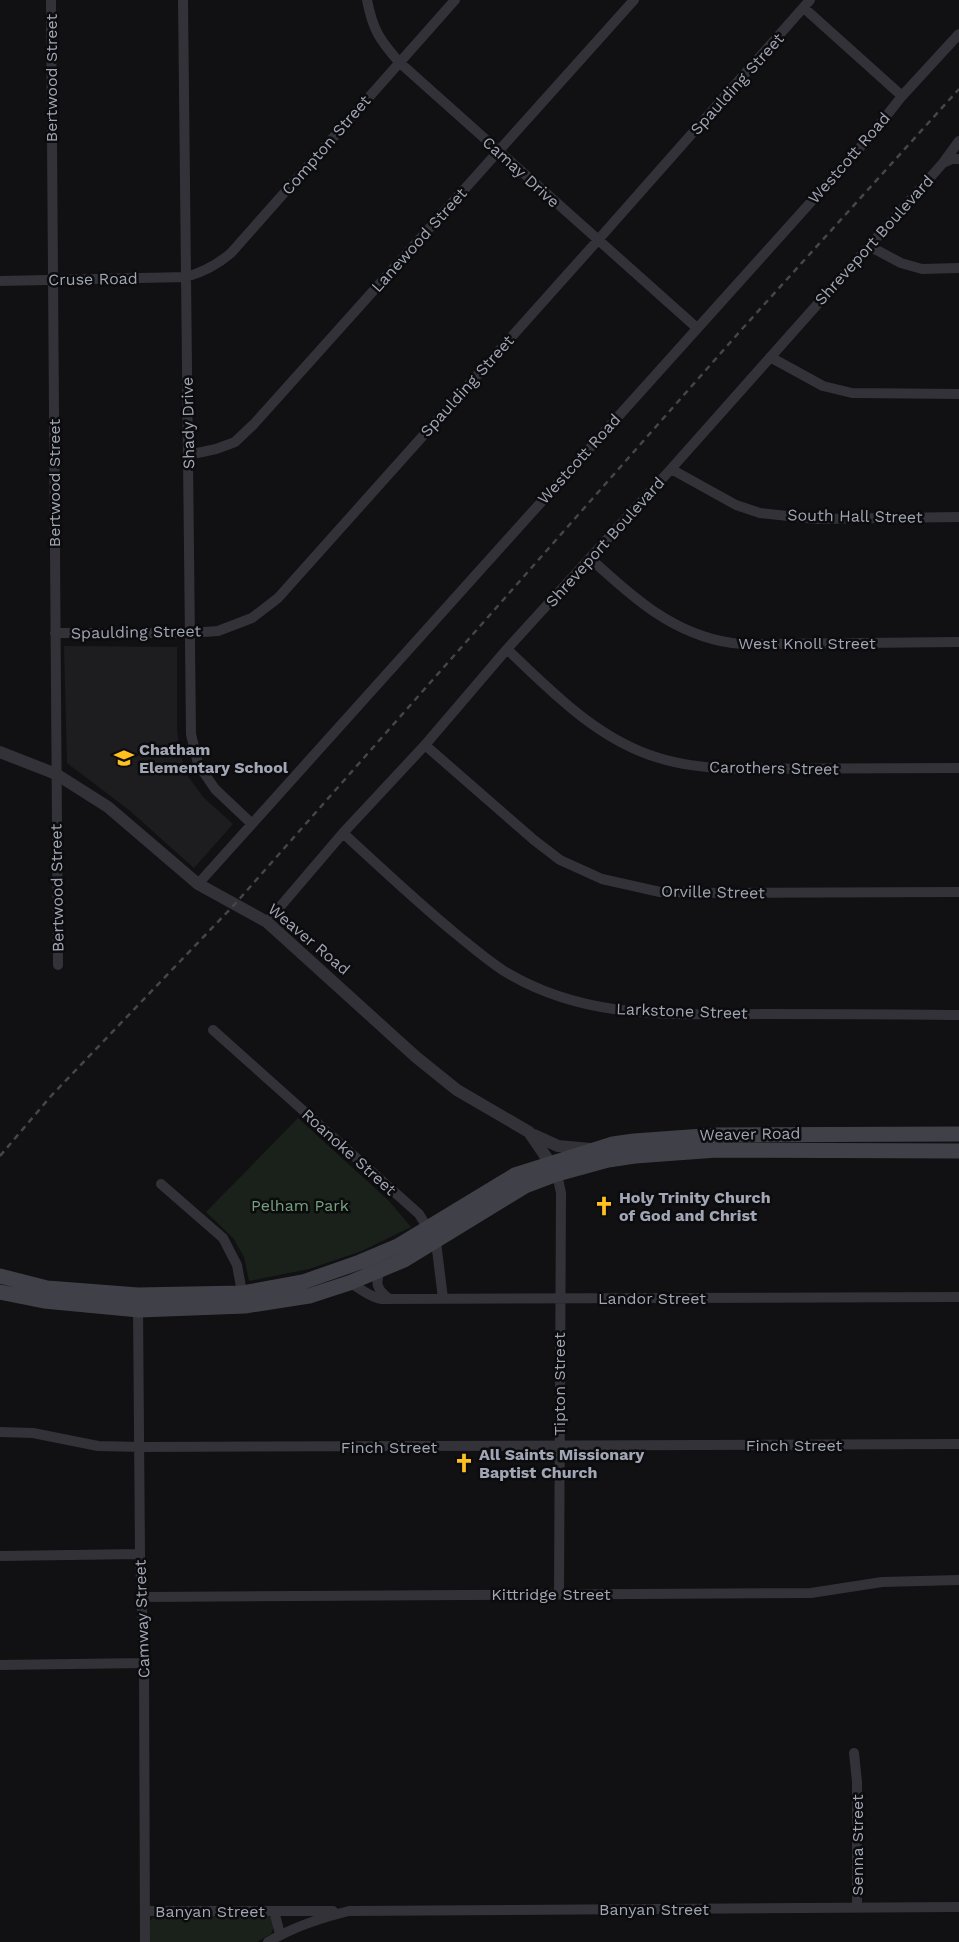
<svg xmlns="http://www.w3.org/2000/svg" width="959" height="1942" viewBox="0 0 959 1942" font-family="'Work Sans',sans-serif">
  <rect width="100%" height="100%" fill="#111113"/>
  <path fill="#1d1d20" d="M64,646L177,647V730L180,753L187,775L203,797L233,824L194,868L129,810L67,763Z"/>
  <path fill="#19211a" d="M298,1118L389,1201L411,1227L362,1251L309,1269L249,1281L244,1257L233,1238L206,1212Z
    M266,1914L273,1919L274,1927L271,1934L257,1942H149V1922L156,1915Z"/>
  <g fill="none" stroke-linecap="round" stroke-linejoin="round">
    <path stroke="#323238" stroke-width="10" d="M51,0L58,965
      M183,0L191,734L198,764L215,789L252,824
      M367,0C373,30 379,39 399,62L697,328
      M804,8L902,96
      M943,163L952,159H959
      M869,246L901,263L922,269L959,268
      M0,281L186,277C204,272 217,265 231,253L455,0
      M770,357L823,386L852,393L959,394
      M188,455L216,449L235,442L254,424L634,0
      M671,469L736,505L760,513L816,519L959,517
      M591,559C632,597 674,635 732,643C742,644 752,644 763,644L959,642
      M55,633H190L218,631L252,618L278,598L598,240L810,0
      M507,649C552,692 598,740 659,758C681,765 704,767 727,769L959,768
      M425,745L534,840L560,860L602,879L660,892L723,893L959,892
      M343,833C380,867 417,902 456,934C472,947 487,960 504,971C586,1021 674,1014 766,1014C830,1014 895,1014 959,1015
      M198,884L872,134L902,96L959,34
      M267,922L343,833L425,745L507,649L671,469L943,163L959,141
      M213,1030L419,1214L436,1242L443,1298
      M557,1174L561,1193L559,1594
      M161,1184L223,1238L237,1265L243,1298
      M380,1270C375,1284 377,1289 388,1298
      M349,1283C361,1288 370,1298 382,1299L959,1297
      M138,1306L140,1554L144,1663L145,1942
      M0,1432L33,1433L98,1446L141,1447L959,1444
      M0,1556L140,1554
      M143,1597L811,1593L882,1582L959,1580
      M0,1665L144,1663
      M854,1753L857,1782V1908
      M145,1911H333
      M274,1911L280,1934
      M268,1942C293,1927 320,1918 349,1911L959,1907"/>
    <path stroke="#323238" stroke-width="12" d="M0,752L56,774L108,807L198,884L267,922L416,1057L457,1090L529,1132L555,1170
      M534,1135L558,1146L591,1149"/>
    <path stroke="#404148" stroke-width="15" d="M0,1276L47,1288L138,1295L243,1293L303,1282L360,1262L398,1246L515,1175L613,1144L634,1141L717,1135L959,1134
      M0,1292L44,1301L139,1310L245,1306L309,1296L349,1283L404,1260L525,1186L557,1174L608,1160L635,1156L717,1150L959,1151"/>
    <path stroke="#45464d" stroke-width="2.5" stroke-dasharray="6 5" stroke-linecap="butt" d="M0,1156L51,1096L235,904L742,329L959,89"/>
  </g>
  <defs>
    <symbol id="school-bare" viewBox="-9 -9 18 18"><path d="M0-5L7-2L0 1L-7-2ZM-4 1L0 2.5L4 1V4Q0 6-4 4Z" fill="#ffc11d" stroke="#0c0c0e" stroke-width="2.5" paint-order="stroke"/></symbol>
    <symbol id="church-bare" viewBox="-9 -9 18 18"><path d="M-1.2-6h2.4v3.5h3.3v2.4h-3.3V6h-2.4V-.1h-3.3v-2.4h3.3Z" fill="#ffc11d" stroke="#0c0c0e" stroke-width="2.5" paint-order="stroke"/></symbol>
  </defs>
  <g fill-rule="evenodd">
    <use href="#school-bare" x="110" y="744" width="28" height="28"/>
    <use href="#church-bare" x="590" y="1192" width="28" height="28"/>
    <use href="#church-bare" x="450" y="1449" width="28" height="28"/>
  </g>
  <g text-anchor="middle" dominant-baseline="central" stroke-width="5" stroke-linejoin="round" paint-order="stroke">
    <g font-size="16" fill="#a1a6b5" stroke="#0c0c0e">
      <text transform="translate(51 78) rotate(-90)">Bertwood Street</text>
      <text transform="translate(737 84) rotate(-48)">Spaulding Street</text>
      <text transform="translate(326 145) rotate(-49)">Compton Street</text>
      <text transform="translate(849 158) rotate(-49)">Westcott Road</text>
      <text transform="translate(521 172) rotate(42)">Camay Drive</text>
      <text transform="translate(419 240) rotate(-48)">Lanewood Street</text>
      <text transform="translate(874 240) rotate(-48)">Shreveport Boulevard</text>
      <text transform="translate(93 279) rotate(-1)">Cruse Road</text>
      <text transform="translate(467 386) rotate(-48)">Spaulding Street</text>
      <text transform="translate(188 423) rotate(-91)">Shady Drive</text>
      <text transform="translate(579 459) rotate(-48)">Westcott Road</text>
      <text transform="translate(54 483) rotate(-90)">Bertwood Street</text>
      <text transform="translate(855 516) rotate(1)">South Hall Street</text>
      <text transform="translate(605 542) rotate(-48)">Shreveport Boulevard</text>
      <text transform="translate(136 632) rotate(-1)">Spaulding Street</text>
      <text x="807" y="643">West Knoll Street</text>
      <text transform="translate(774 768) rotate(1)">Carothers Street</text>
      <text transform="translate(57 888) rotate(-91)">Bertwood Street</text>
      <text transform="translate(713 892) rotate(1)">Orville Street</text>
      <text transform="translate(309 939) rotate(40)">Weaver Road</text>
      <text transform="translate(682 1011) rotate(2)">Larkstone Street</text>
      <text transform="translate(750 1134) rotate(-1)">Weaver Road</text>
      <text transform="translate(349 1152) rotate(42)">Roanoke Street</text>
      <text x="652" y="1298">Landor Street</text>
      <text transform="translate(559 1384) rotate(-90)">Tipton Street</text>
      <text x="794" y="1445">Finch Street</text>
      <text x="389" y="1447">Finch Street</text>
      <text x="551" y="1594">Kittridge Street</text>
      <text transform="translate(142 1619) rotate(-92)">Camway Street</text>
      <text transform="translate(857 1845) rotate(-90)">Senna Street</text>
      <text x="654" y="1909">Banyan Street</text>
      <text x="210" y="1911">Banyan Street</text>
    </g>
    <g font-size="16" font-weight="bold" fill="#a1a6b5" stroke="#0c0c0e" text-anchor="start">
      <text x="139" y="749">Chatham<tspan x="139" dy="18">Elementary School</tspan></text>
      <text x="619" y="1197">Holy Trinity Church<tspan x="619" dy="18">of God and Christ</tspan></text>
      <text x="479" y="1454">All Saints Missionary<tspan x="479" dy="18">Baptist Church</tspan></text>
    </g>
    <g font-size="16" fill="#76a17c" stroke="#0c0c0e">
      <text x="300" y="1205">Pelham Park</text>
    </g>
  </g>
</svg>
